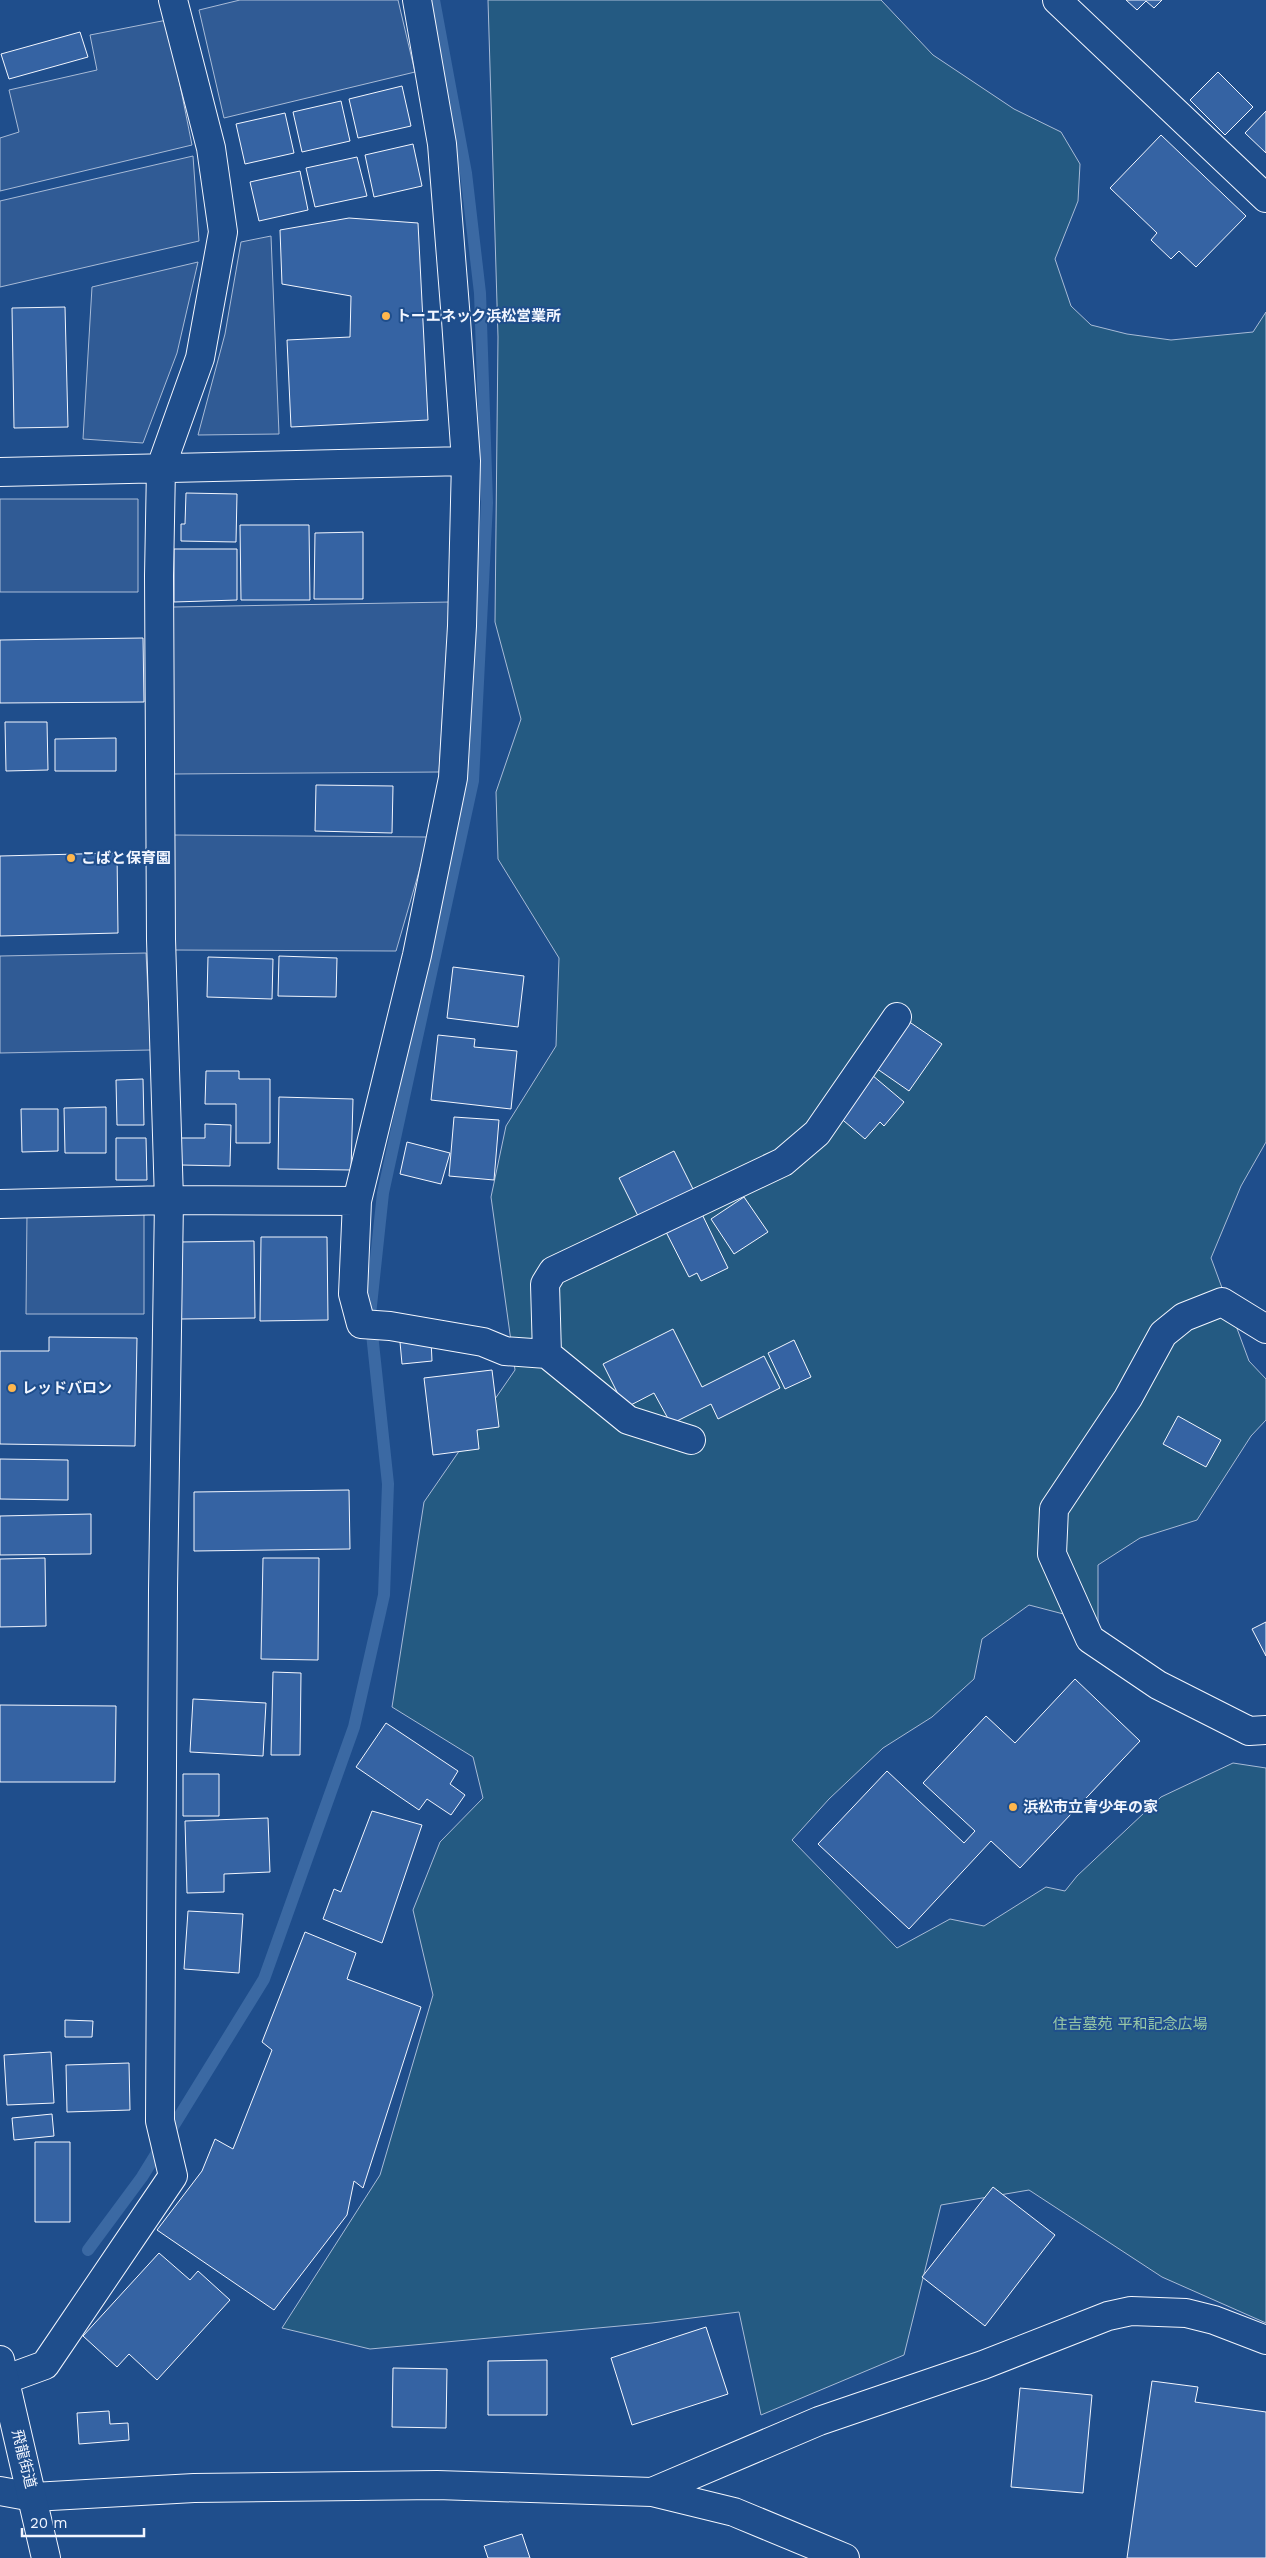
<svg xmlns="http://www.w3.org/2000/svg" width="1266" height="2558" viewBox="0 0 1266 2558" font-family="'Work Sans','Noto Sans JP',sans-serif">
  <rect width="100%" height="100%" fill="#1f4e8c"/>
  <path fill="#245a82" stroke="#a8bbd7" d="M488,0H881L933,55L1014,109L1061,132L1080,164L1078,201L1055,259L1071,306L1091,325L1127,334L1171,340L1253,332L1266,312V1142L1241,1186L1211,1258L1249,1361L1266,1379V1420L1251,1436L1197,1520L1140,1538L1098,1565V1623L1029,1605L982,1639L974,1679L932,1717L883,1748L829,1799L792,1840L897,1948L950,1919L984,1926L1046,1887L1065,1891L1077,1876L1161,1797L1233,1763L1266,1768V2323L1162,2277L1029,2190L941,2205L904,2355L761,2415L739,2312L652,2323L370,2349L282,2328L380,2175L433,1995L413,1910L440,1842L483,1798L473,1757L392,1707L424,1502L515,1370L491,1197L506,1126L556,1046L559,958L498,859L496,792L521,719L495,622L498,337Z"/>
  <path fill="#305b95" stroke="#a8bbd7" d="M240,0H398L415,72L224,118L199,10Z
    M167,20L192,145L0,191V138L19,132L9,90L97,70L90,35Z
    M193,156L199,241L0,287V201Z
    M271,236L279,434L198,435L225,334L241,242Z
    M198,262L177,353L143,443L83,439L92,287Z
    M0,499H138V592H0Z
    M450,602L439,772L173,774V607Z
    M172,835L429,837L396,951L173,950Z
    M146,953L151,1050L0,1053V956Z
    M27,1212H144V1314H26Z"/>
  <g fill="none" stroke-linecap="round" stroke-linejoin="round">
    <path stroke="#3b69a3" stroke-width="12" d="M88,2250L142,2177L264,1979L354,1727L384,1595L388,1484L370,1315L383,1193L473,781L487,503L480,293L466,173L434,0"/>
  </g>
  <path fill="#3563a3" stroke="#f2f6ff" d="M1126,0H1162L1154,8L1146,1L1137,10Z
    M80,32L88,57L9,79L1,54Z
    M1218,72L1253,107L1225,135L1190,100Z
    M402,86L411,126L358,138L349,99Z
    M341,101L350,141L302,152L293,112Z
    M1266,111V153L1245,133Z
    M285,113L294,153L245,164L236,124Z
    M1161,135L1246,216L1196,267L1179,251L1171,259L1151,240L1157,233L1110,188Z
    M413,144L422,186L374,197L365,155Z
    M357,157L367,196L315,207L306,168Z
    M300,171L308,210L259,221L250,182Z
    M349,218L418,223L428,420L291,427L287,340L350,337L351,296L282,284L280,230Z
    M65,307L68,427L14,428L12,308Z
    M186,493L237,494L236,542L181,541V524H185Z
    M240,525H309L310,600H241Z
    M363,532V599H314L315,533Z
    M174,549H237V600L174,602Z
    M143,638L144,702L0,703V640Z
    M5,722H47L48,770L6,771Z
    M116,738V771H55V739Z
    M316,785L393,786L392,833L315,831Z
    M117,853L118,933L0,936V856Z
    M279,956L337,958L336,997L278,996Z
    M208,957L273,959L272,999L207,997Z
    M453,967L524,976L518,1027L447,1018Z
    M905,1019L942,1044L909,1091L873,1066Z
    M438,1035L475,1039L474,1047L517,1051L511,1109L431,1100Z
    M206,1071H239V1079H270V1143H236V1104H205Z
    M872,1075L904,1102L884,1126L880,1122L865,1139L837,1115Z
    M143,1079L144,1125H117L116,1080Z
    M279,1097L353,1099L351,1170L278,1169Z
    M106,1107V1153H65L64,1108Z
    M21,1109H58V1151L22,1152Z
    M454,1117L499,1120L494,1180L449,1176Z
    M205,1124L231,1125L230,1166L181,1165V1138H205Z
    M116,1138H146L147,1180H116Z
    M407,1142L450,1153L441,1184L400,1174Z
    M674,1151L696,1195L641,1222L619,1178Z
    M744,1197L768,1232L734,1254L711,1219Z
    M700,1210L728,1268L701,1281L697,1273L689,1277L664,1228Z
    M261,1237H327L328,1320L260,1321Z
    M254,1241L255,1318L181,1319L180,1242Z
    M673,1329L702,1387L764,1356L780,1388L718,1419L711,1404L671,1424L654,1393L625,1408L603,1364Z
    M49,1337L137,1338L135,1446L0,1444V1351H49Z
    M431,1340L432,1361L402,1364L400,1342Z
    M794,1340L811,1377L785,1389L768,1353Z
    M492,1370L499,1427L477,1430L479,1449L433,1455L424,1378Z
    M1178,1416L1221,1440L1206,1467L1163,1444Z
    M0,1459L68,1460V1500L0,1499Z
    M349,1490L350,1549L194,1551V1492Z
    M91,1514V1554L0,1555V1516Z
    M45,1558L46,1626L0,1627V1559Z
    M263,1558H319L318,1660L261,1659Z
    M1266,1622V1656L1252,1629Z
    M273,1672L301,1673L300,1755H271Z
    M1075,1679L1140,1741L1020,1868L991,1841L909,1929L818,1844L887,1771L964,1843L975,1831L923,1783L986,1716L1015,1743Z
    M193,1699L266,1703L263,1756L190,1752Z
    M0,1705L116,1706L115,1782H0Z
    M386,1723L458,1771L450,1784L465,1795L451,1815L427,1799L419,1810L356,1767Z
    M183,1774H219V1816H183Z
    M372,1811L422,1825L382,1943L323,1919L334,1889L341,1892Z
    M268,1818L270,1872L224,1874V1892L187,1893L185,1821Z
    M188,1911L243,1914L239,1973L184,1969Z
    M305,1932L356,1953L347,1979L421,2007L363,2188L354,2181L347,2215L274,2310L157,2230L202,2171L215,2139L233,2149L272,2050L262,2042Z
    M65,2020L93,2021L92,2037H65Z
    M51,2052L54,2103L7,2105L4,2055Z
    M129,2063L130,2110L67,2112L66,2065Z
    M52,2114L54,2136L14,2140L12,2118Z
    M35,2142H70V2222H35Z
    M993,2187L1055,2235L985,2326L922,2277Z
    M159,2253L190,2280L198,2271L230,2300L157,2380L129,2354L117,2367L83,2336Z
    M706,2327L728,2394L632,2425L611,2358Z
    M547,2360V2415H488V2361Z
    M393,2368L447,2369L446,2428L392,2427Z
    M1152,2381L1198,2387L1195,2402L1266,2412V2558H1127Z
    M1020,2388L1092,2395L1083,2493L1011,2487Z
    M109,2411L110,2424L128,2423L129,2440L79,2444L77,2413Z
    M522,2534L530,2558H488L484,2546Z"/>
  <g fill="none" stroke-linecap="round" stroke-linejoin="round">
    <defs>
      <path id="minor" d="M417,0L442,144L456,320L466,461L462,626L453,778L417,955L357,1201L353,1294L361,1324L390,1326L483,1342L505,1351L547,1354L628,1420L691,1440
        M1057,0L1266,198
        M0,472L466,461
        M0,1204L169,1200L357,1201
        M1266,1329L1222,1302L1184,1317L1163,1334L1128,1398L1054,1509L1052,1554L1090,1639L1158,1685L1249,1731L1266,1730
        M547,1354L545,1284L553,1271L783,1162L817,1133L897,1017
        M4,2380L45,2365L173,2176L160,2121L163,1590L169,1200L161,939L159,576L161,467L200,358L223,232L211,148L173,0
        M0,2491L33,2497L194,2488L437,2485L652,2492L734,2512L845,2558
        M652,2492L819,2421L983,2365L1108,2316L1131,2311L1186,2313L1214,2320L1266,2340"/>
      <path id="highway" d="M0,2360L46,2558"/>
    </defs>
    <use href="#minor" stroke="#f2f6ff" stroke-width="30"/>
    <use href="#highway" stroke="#f2f6ff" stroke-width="30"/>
    <use href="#minor" stroke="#1f4e8c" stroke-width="28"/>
    <use href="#highway" stroke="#1f4e8c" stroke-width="28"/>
  </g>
  <g fill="#ffb74d" stroke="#1f4e8c" stroke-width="2">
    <circle cx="386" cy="316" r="5"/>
    <circle cx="71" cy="858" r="5"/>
    <circle cx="12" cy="1388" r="5"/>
    <circle cx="1013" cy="1807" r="5"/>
  </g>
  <g text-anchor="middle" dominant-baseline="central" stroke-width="4" stroke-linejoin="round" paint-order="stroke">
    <g font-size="15" font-weight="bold" fill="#f2f6ff" stroke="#1f4e8c" text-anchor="start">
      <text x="396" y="316">トーエネック浜松営業所</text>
      <text x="81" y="858">こばと保育園</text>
      <text x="22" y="1388">レッドバロン</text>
      <text x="1023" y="1807">浜松市立青少年の家</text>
    </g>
    <g font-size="15" fill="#97c8a6" stroke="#1f4e8c">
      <text x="1130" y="2024">住吉墓苑 平和記念広場</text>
    </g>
    <g font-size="15" fill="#f2f6ff" stroke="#1f4e8c">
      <text transform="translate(24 2459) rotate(76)">飛龍街道</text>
    </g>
  </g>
  <path d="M22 2528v8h122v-8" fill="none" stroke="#f2f6ff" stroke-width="2.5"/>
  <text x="30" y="2528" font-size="15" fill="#f2f6ff" stroke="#1f4e8c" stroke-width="4" paint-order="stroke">20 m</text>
</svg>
